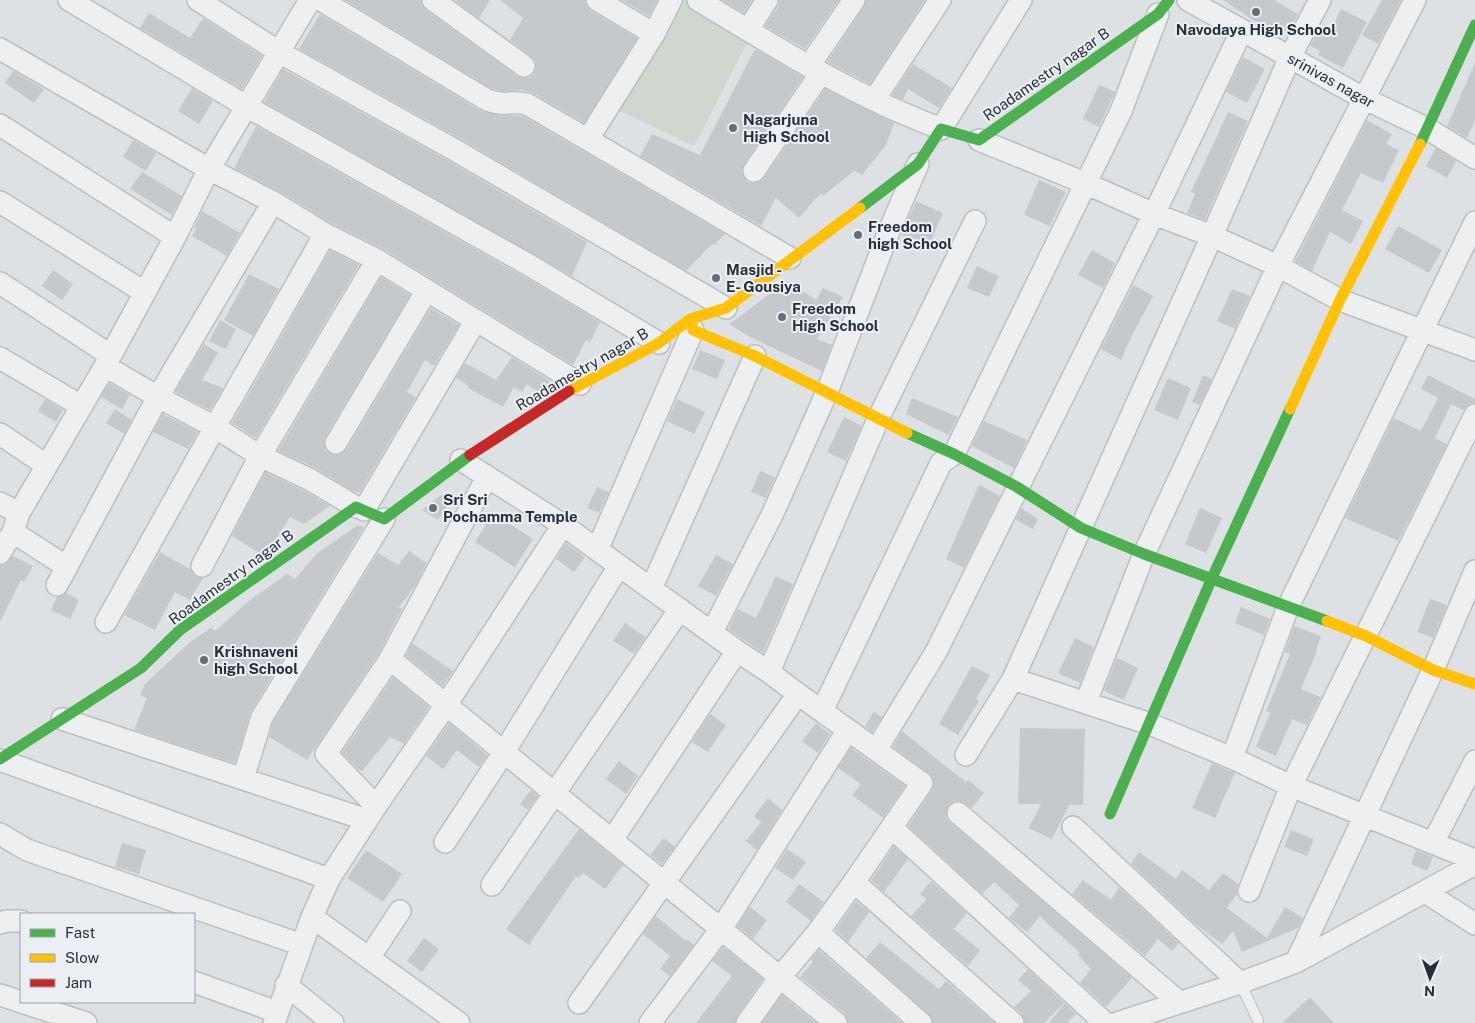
<svg xmlns="http://www.w3.org/2000/svg" width="1475" height="1023" viewBox="0 0 1475 1023" font-family="'Public Sans',sans-serif">
  <rect width="100%" height="100%" fill="#dee1e4"/>
  <path fill="#cfd7cf" d="M678,0H686L748,41L694,146L616,109Z"/>
  <path fill="#c6c9cc" d="M345,0H421L422,6L426,10L517,76L522,78H529L534,74L536,68V61L531,56L510,40L523,18L500,0H585L586,6L591,11L637,38L584,123L533,93L522,90L500,91L492,89Z
    M454,0H490L479,18Z
    M622,0H657L649,16Z
    M722,0H752L744,13Z
    M779,0H839L805,49L765,26L778,7Z
    M866,0H925L870,84L827,62L864,7Z
    M1223,0H1274L1298,14L1288,34L1281,30L1277,36Z
    M1382,0H1401L1378,44L1362,35Z
    M1341,9L1367,22L1343,68L1318,55L1320,51L1310,46L1320,26L1330,32Z
    M149,13L190,38L203,18L262,56L242,89L140,28Z
    M320,14L481,111L497,115L523,116L725,234L714,245L712,244L686,271L459,138L299,49Z
    M755,49L803,77L744,164L742,170L743,176L747,182L754,183L759,182L764,178L825,89L894,123L886,145L862,175L854,171L823,196L820,194L799,218L776,198L761,226L640,156L652,134L700,155Z
    M1243,57L1265,69L1247,103L1226,92Z
    M1475,63V121L1467,138L1447,126Z
    M913,64L952,88L939,108L908,89L903,100L892,95Z
    M283,69L447,160L587,242L572,276L264,102Z
    M13,71L44,89L34,103L5,83Z
    M1099,85L1115,92L1099,127L1083,119Z
    M192,88L213,101L199,124L178,111Z
    M1228,112L1248,121L1205,220L1187,213L1195,194L1191,192Z
    M1367,120L1392,134L1386,144L1399,150L1383,183L1361,173L1342,210L1363,221L1351,244L1330,232L1312,271L1295,261Z
    M256,126L523,276L600,322L590,342L586,340L573,365L383,249L331,223L279,191L234,168Z
    M133,140L156,153L146,171L123,157Z
    M1436,148L1456,161L1447,178L1426,166Z
    M142,172L182,196L172,215L130,189Z
    M1039,180L1066,192L1050,226L1024,215Z
    M916,201L943,213L928,247L901,235Z
    M202,211L240,233L227,256L192,236L196,229L194,228Z
    M1398,226L1442,250L1429,273L1385,249Z
    M330,250L359,265L256,438L232,423Z
    M1092,250L1115,263L1103,288L1078,275Z
    M977,266L999,276L989,297L967,288Z
    M53,270L73,284L62,300L42,286Z
    M249,274L279,289L253,336L224,320Z
    M381,277L410,295L325,437L324,443L325,450L329,453L336,455L342,454L347,449L431,308L459,325L434,366L425,360L407,392L416,397L360,492H354L315,468L278,451Z
    M787,281L816,300L823,288L843,297L817,339L832,345L822,371L750,337L729,324L735,320Z
    M1133,285L1153,296L1132,335L1121,360L1101,349Z
    M1232,289L1250,296L1235,329L1217,321Z
    M220,320L236,329L226,349L209,341Z
    M204,344L218,353L202,380L223,388L210,410L175,392Z
    M700,350L725,360L717,379L692,369Z
    M512,357L550,381L545,388L538,392L527,384L522,392L514,387L503,407L468,388L469,386L456,378L465,363L496,380Z
    M1203,375L1212,379L1200,405L1192,402Z
    M1428,375L1475,399V403L1469,404L1463,410L1451,404L1435,438L1447,444L1398,541L1345,518L1394,418L1421,431L1438,398L1421,389Z
    M1168,378L1191,388L1178,420L1154,410Z
    M109,383L130,395L122,409L101,397Z
    M912,398L958,417L949,435L906,414Z
    M45,399L63,410L56,422L38,411Z
    M677,399L705,412L694,434L667,421Z
    M115,409L132,420L124,434L106,423Z
    M163,414L198,432L188,449L153,432Z
    M844,417L862,426L846,461L827,452Z
    M984,421L1027,440L1014,468L972,446Z
    M760,471L775,477L766,498L751,492Z
    M265,472L303,490L330,506L304,524L290,517L271,547L261,554L232,536Z
    M979,485L1000,496L964,568L946,559Z
    M597,487L609,492L599,513L587,508Z
    M442,494L451,500L438,520L422,510Z
    M1021,508L1038,519L1033,529L1016,520Z
    M1200,508L1222,518L1206,553L1185,544Z
    M493,513L533,539L515,567L475,542Z
    M358,525L364,527L251,711L235,763L134,730L147,698L140,695L145,684L190,642L211,628L215,631L250,600L287,574L295,579L316,554Z
    M566,543L585,557L574,572L556,559Z
    M409,551L427,563L415,586L399,607L402,609L379,653L307,760L269,737L273,722L378,553L398,565Z
    M160,552L190,569L196,577L203,578L190,600L175,592L155,630L124,615Z
    M716,555L733,564L716,596L698,586Z
    M13,556L33,566L24,582L21,580L0,622V565L6,564Z
    M776,576L793,584L763,653L728,629L738,609L756,618Z
    M66,593L79,600L70,619L51,610L57,597Z
    M1430,599L1447,605L1433,638L1417,632Z
    M1241,607L1270,619L1264,635L1235,623Z
    M625,623L646,637L634,654L613,641Z
    M1294,626L1321,636L1316,651H1317L1301,689L1321,697L1307,725L1292,719L1276,756L1256,747L1270,713L1266,711L1290,654L1285,652Z
    M1075,638L1094,647L1080,683L1058,673Z
    M412,643L453,671L443,686L406,656Z
    M1117,658L1138,668L1124,700L1104,691Z
    M972,666L990,675L976,699L979,701L958,735L939,724Z
    M393,677L429,707L404,744L390,737L362,771L357,768L342,753Z
    M874,712L882,717L872,732L865,726Z
    M710,714L726,725L708,752L692,742Z
    M449,723L487,755L479,767L457,750L443,769L426,756Z
    M816,723L830,734L818,753L802,741Z
    M1020,728L1085,729L1083,805H1069L1052,839L1029,828L1041,804H1018Z
    M902,731L944,765L966,782L968,780L984,793L972,808L960,801H954L949,805L946,811V818L950,822L1132,978L1106,1007L1080,983L1091,969L1078,955L1080,953L1048,924L1040,916L1027,932L1009,918L1019,905L994,882L982,894L908,826L932,790L934,784L933,777L929,773L893,747Z
    M851,748L905,786L883,818L852,795L861,784L838,768Z
    M619,761L638,776L626,794L606,779Z
    M1212,763L1235,773L1215,818L1192,808Z
    M531,790L538,796L528,810L520,804Z
    M768,798L782,810L757,850L746,841L761,822L754,816Z
    M579,829L623,865L605,889L583,873L578,878L576,876L529,945L506,929Z
    M1291,830L1314,839L1307,856L1284,847Z
    M664,838L675,847L662,864L650,855Z
    M122,843L146,850L139,874L115,867Z
    M894,846L908,859L884,892L871,880Z
    M787,849L806,862L793,880L775,868Z
    M366,850L402,874L383,902L347,878Z
    M1416,850L1433,857L1427,871L1411,864Z
    M1139,852L1176,879L1182,870L1209,890L1223,873L1238,884L1237,894L1227,908L1267,938L1285,907L1303,918L1298,928L1242,952L1233,931L1222,944L1194,923L1131,864Z
    M1083,880L1111,900L1119,887L1179,943L1172,951L1158,939L1145,956L1072,894Z
    M931,881L967,913L954,929L980,950L968,966L911,916L927,899L920,894Z
    M799,884L824,902L811,921L786,902Z
    M856,901L869,912L848,942L835,930Z
    M750,907L767,920L753,939L737,926Z
    M656,916L685,940L686,939L694,945L670,976L660,969L670,956L643,934Z
    M424,938L439,949L422,972L407,961Z
    M880,942L939,989L946,981L994,1023H933L929,1014L866,958Z
    M723,947L763,979L737,1016L735,1023H696L732,976L712,961Z
    M819,950L902,1023H848L847,1018L844,1013L800,977L813,962L811,960Z
    M1028,969L1064,1003L1044,1023H1025L1022,1014L1014,1007L1031,991L1018,980Z
    M782,995L816,1023H762Z
    M1310,997L1334,1023H1282Z
    M1065,1003L1076,1014L1067,1023H1049Z"/>
  <g fill="none" stroke-linecap="round" stroke-linejoin="round">
    <defs>
      <path id="lane" d="M1240,983L1258,1020"/>
      <path id="street" d="M69,0L246,106L529,265L659,343
        M198,0L279,52L453,149L726,308
        M321,0L487,100C504,107 510,100 527,104L790,258
        M433,0L524,66
        M597,0L654,34
        M698,0C756,35 813,71 874,100C896,111 919,120 941,129L1021,0
        M1188,0L1363,98L1428,129L1475,158
        M748,30L767,0
        M0,49L209,169L273,202L325,234L377,260L580,384
        M809,66L854,0
        M874,100L940,0
        M0,125L175,237
        M588,139L654,34L671,0
        M979,140L1085,183L1154,214L1212,236L1278,266L1340,300L1475,350
        M754,171L821,73
        M0,202L144,292
        M0,283L110,355
        M0,358L81,406
        M105,366L158,397L215,427L260,456L309,479L356,507
        M0,434L46,465
        M336,443L427,290
        M461,460L563,525L737,651L769,672L798,694L922,783L854,882L818,932L780,977L747,1023
        M0,503L19,513
        M364,510L476,320
        M13,532L67,567
        M597,550L693,330
        M0,553L13,532L19,513L105,366L175,237L209,169L310,0
        M202,566L260,456L377,260
        M57,585L158,397L273,202
        M651,589L755,356
        M106,622L215,427L325,234
        M712,632L773,513L827,392L889,231L918,164
        M390,659L836,1023
        M769,672L879,417L975,221
        M1013,679L1150,724L1232,758L1291,786L1475,860
        M1086,702L1144,554L1278,266L1415,0
        M822,711L941,463L954,454L1121,111L1158,14
        M62,719L367,820
        M876,750L936,652L1154,214L1242,30
        M966,755L1013,679L1212,236L1290,57L1320,0
        M1232,758L1288,607L1475,222
        M0,760L329,879
        M243,779L262,717L384,519
        M376,806L446,705L563,525
        M958,813L1179,1002
        M1073,827L1240,983
        M892,828L1105,1023
        M0,834L27,850L302,945
        M612,840L737,651
        M445,842L504,752L619,566
        M1433,843L1475,761
        M854,882L1013,1023
        M492,885L680,609
        M1249,891L1291,786L1475,415
        M1425,892L1475,924
        M312,917L459,1023
        M0,923L6,921H21
        M818,932L921,1023
        M369,958L400,911
        M1296,962L1433,670L1475,571
        M194,982L277,1012
        M286,985L333,1023
        M0,995L86,1023
        M579,1003L798,694
        M274,1023L312,917L329,879L376,806L326,754L390,659L487,477
        M650,1023L721,929L848,730
        M1117,1023L1240,983L1296,962L1475,864"/>
    </defs>
    <use href="#lane" stroke="#bcbfc2" stroke-width="12"/>
    <use href="#street" stroke="#bcbfc2" stroke-width="24"/>
    <use href="#lane" stroke="#edeff0" stroke-width="10"/>
    <use href="#street" stroke="#edeff0" stroke-width="21"/>
    <path stroke="#4caf50" stroke-width="11" d="M1420,144L1475,25
      M860,208L918,164L941,129L979,140L1158,14L1169,0
      M907,433L954,454L1017,487L1081,528L1144,554L1327,621
      M0,759L141,668L180,630L356,507L384,519L470,455
      M1110,814L1212,578L1290,409"/>
    <path stroke="#ffc107" stroke-width="11" d="M690,319L693,330L755,356L907,433
      M569,391L659,343L690,319L726,308L860,208
      M1290,409L1340,300L1420,144
      M1327,621L1366,636L1433,670L1475,684"/>
    <path stroke="#c62828" stroke-width="11" d="M470,455L569,391"/>
  </g>
  <g fill="#666e76" stroke="#ebeff4" stroke-width="2">
    <circle cx="1256" cy="12" r="5"/>
    <circle cx="733" cy="128" r="5"/>
    <circle cx="858" cy="235" r="5"/>
    <circle cx="716" cy="278" r="5"/>
    <circle cx="782" cy="317" r="5"/>
    <circle cx="433" cy="508" r="5"/>
    <circle cx="204" cy="660" r="5"/>
  </g>
  <g text-anchor="middle" dominant-baseline="central" stroke-width="4" stroke-linejoin="round" paint-order="stroke">
    <g font-size="15" font-weight="bold" fill="#26303b" stroke="#ebeff4" text-anchor="start">
      <text x="1256" y="29" text-anchor="middle">Navodaya High School</text>
      <text x="743" y="119">Nagarjuna<tspan x="743" dy="17">High School</tspan></text>
      <text x="868" y="226">Freedom<tspan x="868" dy="17">high School</tspan></text>
      <text x="726" y="269">Masjid -<tspan x="726" dy="17">E- Gousiya</tspan></text>
      <text x="792" y="308">Freedom<tspan x="792" dy="17">High School</tspan></text>
      <text x="443" y="499">Sri Sri<tspan x="443" dy="17">Pochamma Temple</tspan></text>
      <text x="214" y="651">Krishnaveni<tspan x="214" dy="17">high School</tspan></text>
    </g>
    <g font-size="15" fill="#26303b" stroke="#ebeff4">
      <text transform="translate(1046 74) rotate(-35)">Roadamestry nagar B</text>
      <text transform="translate(1331 80) rotate(29)">srinivas nagar</text>
      <text transform="translate(582 369) rotate(-30)">Roadamestry nagar B</text>
      <text transform="translate(231 577) rotate(-36)">Roadamestry nagar B</text>
    </g>
  </g>
  <rect x="20" y="913" width="175" height="90" fill="#ebeff4" stroke="#9ca3aa"/>
  <rect x="30" y="929" width="25" height="8" fill="#4caf50" stroke="#9ca3aa"/>
  <text x="65" y="938" font-size="15" fill="#26303b">Fast</text>
  <rect x="30" y="954" width="25" height="8" fill="#ffc107" stroke="#9ca3aa"/>
  <text x="65" y="963" font-size="15" fill="#26303b">Slow</text>
  <rect x="30" y="979" width="25" height="8" fill="#c62828" stroke="#9ca3aa"/>
  <text x="65" y="988" font-size="15" fill="#26303b">Jam</text>
  <g transform="translate(1430 978) rotate(182)" stroke="#ebeff4" stroke-width="4" paint-order="stroke">
  <path d="M0-4L9 19L0 12L-9 19Z" fill="#26303b"/>
  <text y="-8" font-size="14" font-weight="bold" text-anchor="middle" fill="#26303b">N</text>
  </g>
</svg>
